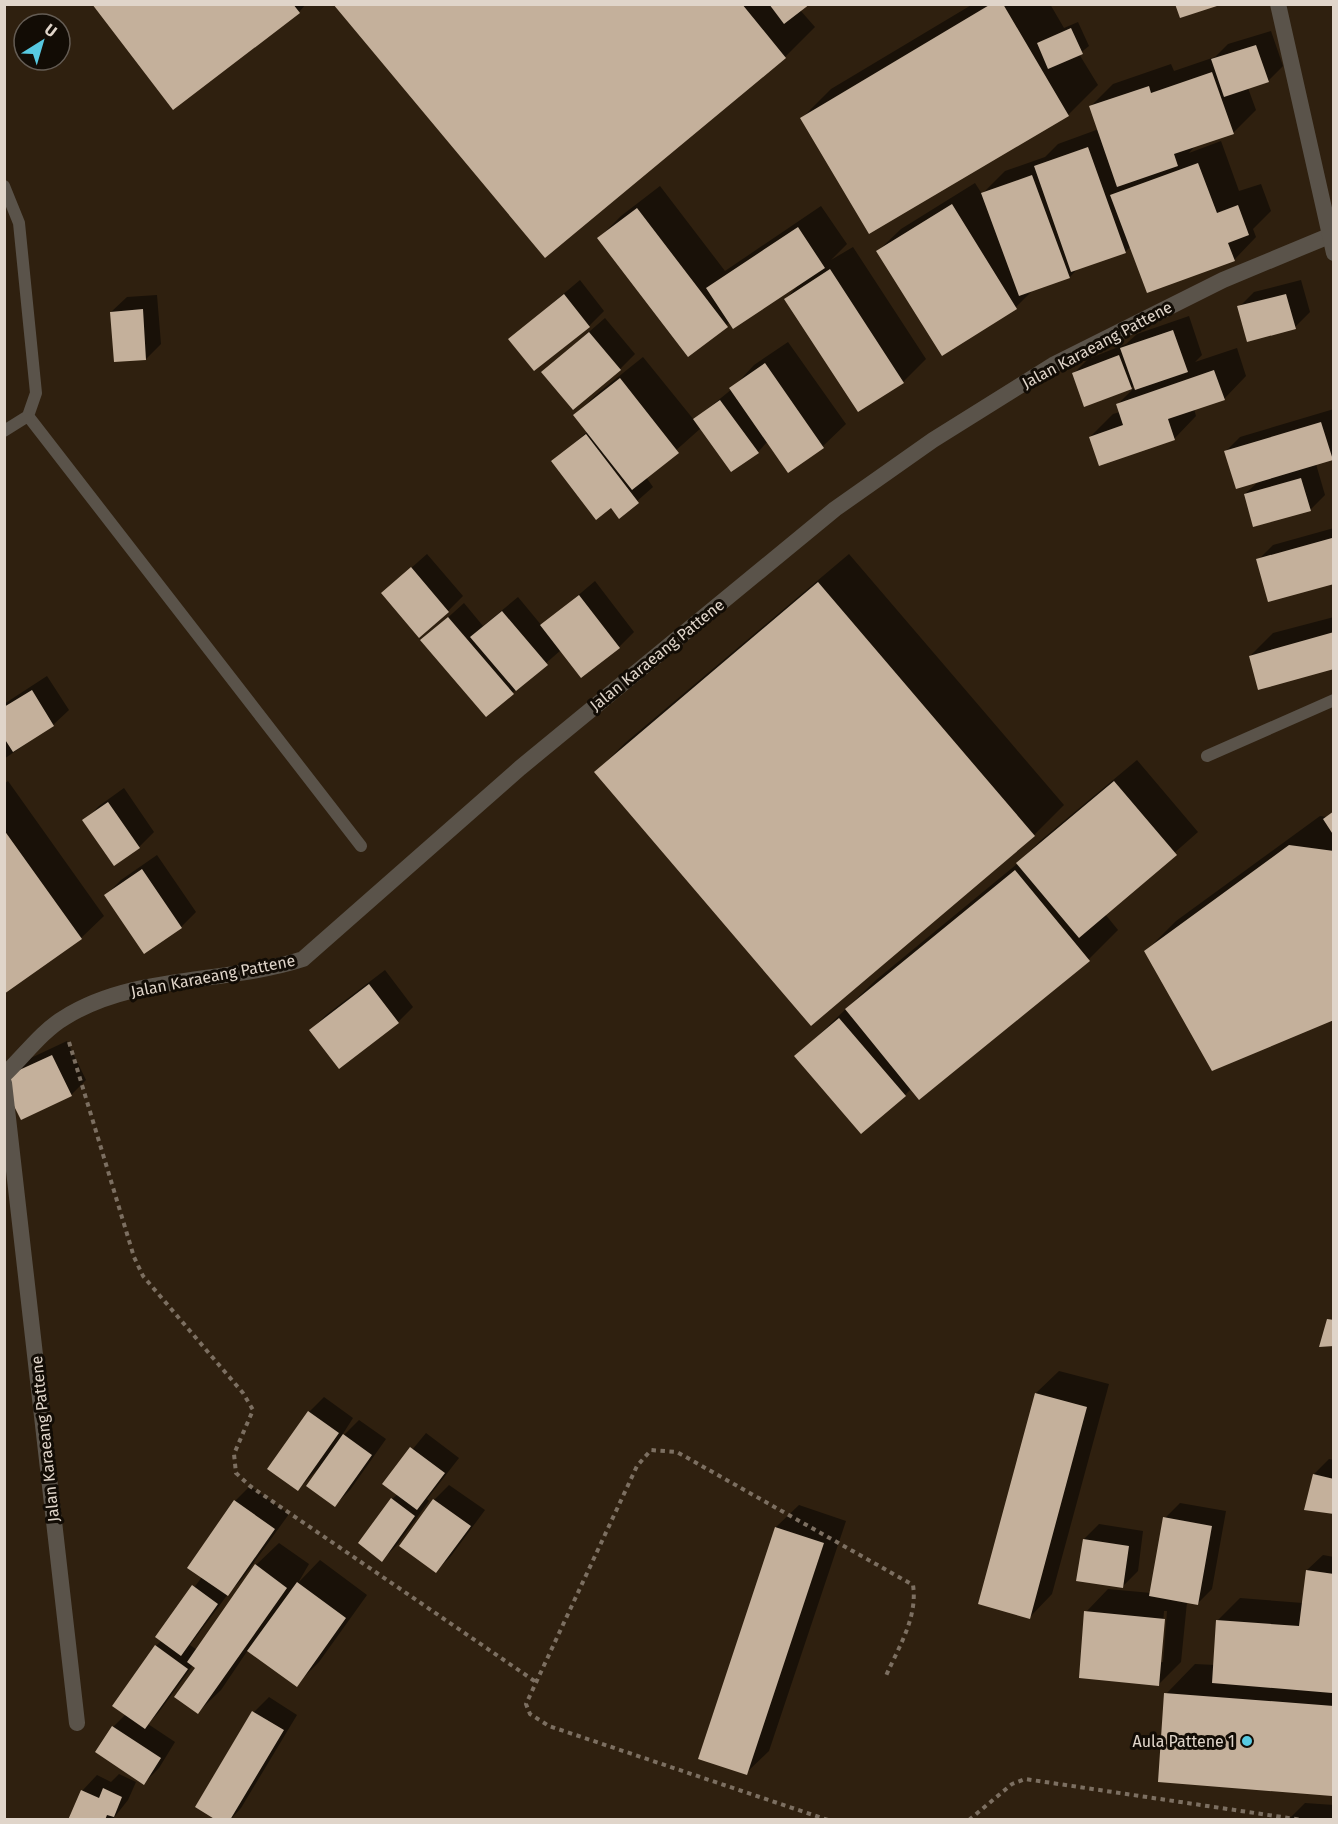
<svg xmlns="http://www.w3.org/2000/svg" width="1338" height="1824" viewBox="0 0 1338 1824" font-family="'Fira Sans',sans-serif">
  <rect width="100%" height="100%" fill="#2f200f"/>
  <path fill="#0007" fill-rule="evenodd" d="M94,4H306L299,12Z
    M335,4H807L800,10L815,27L785,57L545,256Z
    M973,4H1050L1064,28L1078,22L1089,46L1079,54L1098,85L1068,115L870,232L802,118L831,89Z
    M1271,31L1283,66L1268,81L1248,88L1256,110L1233,133L1196,145L1189,153L1221,141L1239,191L1261,184L1271,211L1253,229L1256,237L1234,260L1131,246L1125,252L1078,268L1070,277L1034,289L1016,307L942,354L878,251L901,229L975,183L982,194L1005,171L1045,157L1058,144L1099,129L1091,106L1113,84L1171,64L1174,71L1215,57L1228,44Z
    M660,186L725,271L821,206L847,244L831,260L853,247L926,359L903,382L858,410L786,299L800,283L730,322L688,355L599,238L621,216Z
    M580,280L604,311L589,326L510,339Z
    M1301,280L1310,312L1295,327L1239,307L1254,292Z
    M157,295L161,344L146,359L111,312L127,297Z
    M1189,316L1202,355L1195,362L1237,348L1246,376L1224,399L1194,409L1196,416L1174,439L1090,437L1113,414L1120,412L1118,404L1137,385L1085,405L1073,374L1088,359L1126,344L1137,334Z
    M605,318L635,354L620,369L543,372Z
    M788,342L846,424L823,446L788,471L768,441L758,452L701,428L646,477L653,487L619,517L611,506L553,462L588,431L575,415L598,393L643,357L694,420L732,389L754,365Z
    M1334,409V458L1316,464L1325,495L1310,510L1245,494L1259,481L1225,452L1240,437Z
    M1334,528V583L1258,560L1273,545Z
    M427,554L463,596L448,611L383,593Z
    M849,554L1064,805L1034,835L811,1024L596,772L625,743Z
    M595,581L634,632L619,647L561,650L512,693L423,640L464,603L483,626L518,597L542,626Z
    M1334,617V668L1250,656L1273,633Z
    M47,676L69,710L53,725L4,759V704Z
    M1137,760L1198,832L1105,914L1118,930L1089,959L920,1098L912,1088L905,1095L796,1057L876,980L1017,864L1040,841Z
    M8,781L104,916L81,938L4,992V784Z
    M124,788L154,832L139,847L115,864L84,821L99,806Z
    M1334,811V1019L1146,951L1176,921L1320,816L1327,817Z
    M157,855L196,912L181,927L145,952L106,895L121,880Z
    M385,970L413,1007L398,1022L311,1030L326,1015Z
    M67,1041L86,1080L71,1095L21,1118L18,1064Z
    M1059,1371L1109,1384L1052,1594L1030,1617L1036,1393Z
    M324,1397L353,1418L339,1440L359,1420L386,1439L350,1490L335,1505L318,1469L298,1489L309,1412Z
    M426,1433L459,1458L427,1499L429,1501L397,1545L382,1560L392,1499L398,1494L384,1484Z
    M1329,1459L1334,1460V1513L1314,1474Z
    M449,1485L485,1510L451,1556L436,1571L401,1546L434,1500Z
    M250,1486L289,1514L242,1579L228,1594L190,1645L197,1650L256,1565L279,1543L309,1564L298,1583L320,1560L367,1595L319,1662L296,1685L248,1650L221,1690L198,1712L197,1667L193,1665L159,1712L148,1724L175,1742L159,1768L144,1783L113,1727L126,1714L156,1646L162,1640L157,1637L202,1577L235,1501Z
    M1180,1503L1226,1511L1212,1589L1197,1604L1187,1602L1181,1662L1158,1685L1086,1612L1108,1589L1151,1593L1165,1518ZM1164,1611H1167L1163,1662H1160Z
    M799,1505L846,1521L769,1751L746,1773L776,1527Z
    M1099,1524L1143,1531L1138,1571L1123,1586L1084,1539Z
    M1323,1555L1334,1557L1332,1794L1166,1694L1195,1664L1215,1665L1218,1620L1240,1598L1303,1603L1307,1570Z
    M269,1697L297,1715L241,1808L230,1820L254,1712Z
    M119,1774L136,1782L128,1800L112,1820H69L82,1791L97,1775L111,1782Z
    M1305,1803L1334,1805V1820H1288Z"/>
  <path fill="#c4b09b" d="M92,4H293L300,13L173,110Z
    M333,4H742L786,58L545,258Z
    M769,4H810L784,24Z
    M991,4H1003L1069,116L869,234L800,118Z
    M1175,4H1220V5L1180,18Z
    M1071,28L1083,54L1048,69L1037,43Z
    M1256,45L1269,82L1224,97L1211,59Z
    M1212,72L1234,134L1174,154L1178,166L1117,187L1089,106L1149,86L1151,93Z
    M1088,147L1126,253L1071,272L1034,166Z
    M1198,163L1217,213L1238,205L1249,235L1228,243L1235,261L1147,293L1110,195Z
    M1032,175L1070,278L1019,296L981,193Z
    M952,204L1017,309L942,356L876,251Z
    M637,208L728,327L688,357L597,238Z
    M798,227L825,268L733,329L706,288Z
    M830,269L904,383L858,412L784,299Z
    M564,294L590,327L534,371L508,339Z
    M1286,294L1296,329L1247,342L1237,306Z
    M143,309L146,360L114,362L110,312Z
    M1173,330L1188,372L1135,390L1120,348Z
    M589,332L621,370L573,410L541,372Z
    M1119,355L1132,389L1084,407L1072,373Z
    M765,363L824,448L788,473L729,388Z
    M1214,370L1225,400L1168,419L1175,440L1099,466L1089,437L1123,425L1116,404Z
    M620,378L679,453L632,490L573,415Z
    M720,400L759,453L731,472L693,419Z
    M1321,422L1333,460L1236,489L1224,451Z
    M586,434L639,503L619,519L611,508L596,520L551,461Z
    M1301,478L1311,511L1253,527L1244,494Z
    M1332,538L1334,584L1268,602L1256,559Z
    M411,567L449,612L419,638L381,593Z
    M818,582L1035,836L811,1026L594,772Z
    M579,595L620,648L581,678L540,625Z
    M502,611L548,665L516,691L470,637Z
    M448,617L514,694L486,717L420,640Z
    M1334,632V669L1258,690L1249,656Z
    M32,690L54,726L13,752L4,738V707Z
    M1114,781L1177,855L1079,938L1016,863Z
    M108,802L140,848L114,866L82,820Z
    M1334,811V836L1323,819Z
    M4,830L82,939L4,994Z
    M1289,845L1334,851V1020L1212,1071L1144,951Z
    M142,869L182,928L144,954L104,895Z
    M1015,870L1090,961L919,1100L845,1009Z
    M369,984L399,1023L339,1069L309,1030Z
    M839,1018L906,1096L861,1134L794,1056Z
    M52,1055L72,1096L21,1120L4,1086V1077Z
    M1327,1319L1334,1320V1346L1319,1347Z
    M1035,1393L1087,1407L1030,1619L978,1604Z
    M308,1411L339,1433L298,1491L267,1469Z
    M343,1434L372,1455L335,1507L306,1486Z
    M410,1447L445,1473L417,1510L382,1484Z
    M1313,1474L1334,1479V1514L1304,1510Z
    M391,1498L415,1516L382,1562L358,1543Z
    M433,1499L471,1526L436,1573L399,1546Z
    M234,1500L275,1529L228,1596L187,1568Z
    M1163,1517L1212,1526L1198,1605L1149,1596Z
    M775,1527L824,1543L747,1775L698,1759Z
    M1083,1539L1129,1546L1123,1588L1076,1581Z
    M255,1564L287,1588L198,1714L174,1697L195,1668L187,1662Z
    M1306,1570L1334,1574L1332,1693L1212,1683L1216,1620L1299,1626Z
    M297,1582L346,1618L297,1687L247,1651Z
    M192,1585L218,1604L181,1656L155,1637Z
    M1084,1611L1165,1619L1159,1686L1079,1678Z
    M155,1645L188,1669L145,1729L112,1706Z
    M1164,1693L1334,1706L1332,1796L1158,1782Z
    M252,1711L284,1730L230,1820H216L195,1807Z
    M112,1726L161,1758L144,1785L95,1752Z
    M103,1788L122,1797L114,1817L107,1815L105,1820H68L81,1790L99,1798Z"/>
  <g fill="none" stroke-linecap="round" stroke-linejoin="round">
    <path stroke="#7c6f61" stroke-width="4" stroke-dasharray="4.5 4.5" stroke-linecap="butt" d="M69,1042L134,1257L143,1276L243,1393L253,1410L234,1454L236,1473L250,1486L536,1682
      M828,1820L549,1726L530,1714L526,1704L637,1466L651,1450L677,1452L913,1585C918,1618 898,1648 885,1678
      M969,1820L1012,1784L1025,1779L1302,1820"/>
    <path stroke="#5a534a" stroke-width="12" d="M4,186L19,223L36,393L28,416L4,431
      M28,416L361,846
      M1207,756L1334,700"/>
    <path stroke="#5a534a" stroke-width="16" d="M4,1075C22,1058 43,1030 64,1018C133,974 226,984 303,959L520,768L835,509L933,440L1053,365L1223,280L1329,236
      M4,1083L77,1723"/>
    <path stroke="#5a534a" stroke-width="16" d="M1278,4L1334,253"/>
  </g>
  <circle fill="#57c9e1" stroke="#120c05" stroke-width="2" cx="1247" cy="1741" r="6"/>
  <g text-anchor="middle" dominant-baseline="central" stroke-width="6" stroke-linejoin="round" paint-order="stroke">
    <g font-size="16" fill="#e0d5ca" stroke="#120c05">
      <text transform="translate(1097 345) rotate(-28)">Jalan Karaeang Pattene</text>
      <text transform="translate(657 655) rotate(-39)">Jalan Karaeang Pattene</text>
      <text transform="translate(213 976) rotate(-11)">Jalan Karaeang Pattene</text>
      <text transform="translate(45 1439) rotate(-96)">Jalan Karaeang Pattene</text>
    </g>
    <g font-size="16" fill="#e0d5ca" stroke="#120c05" text-anchor="end">
      <text x="1235" y="1741">Aula Pattene 1</text>
    </g>
  </g>
  <rect width="1338" height="1824" fill="none" stroke="#e0d5ca" stroke-width="12"/>
  <g transform="translate(42 42) rotate(37)"><circle r="28" fill="#120c05" stroke="#645c54" stroke-width="1.5"/>
  <path d="M0-4.5L10 22L0 15L-10 22Z" fill="#57c9e1"/>
  <text y="-9" font-size="16" font-weight="bold" text-anchor="middle" fill="#e0d5ca">U</text>
  </g>
</svg>
